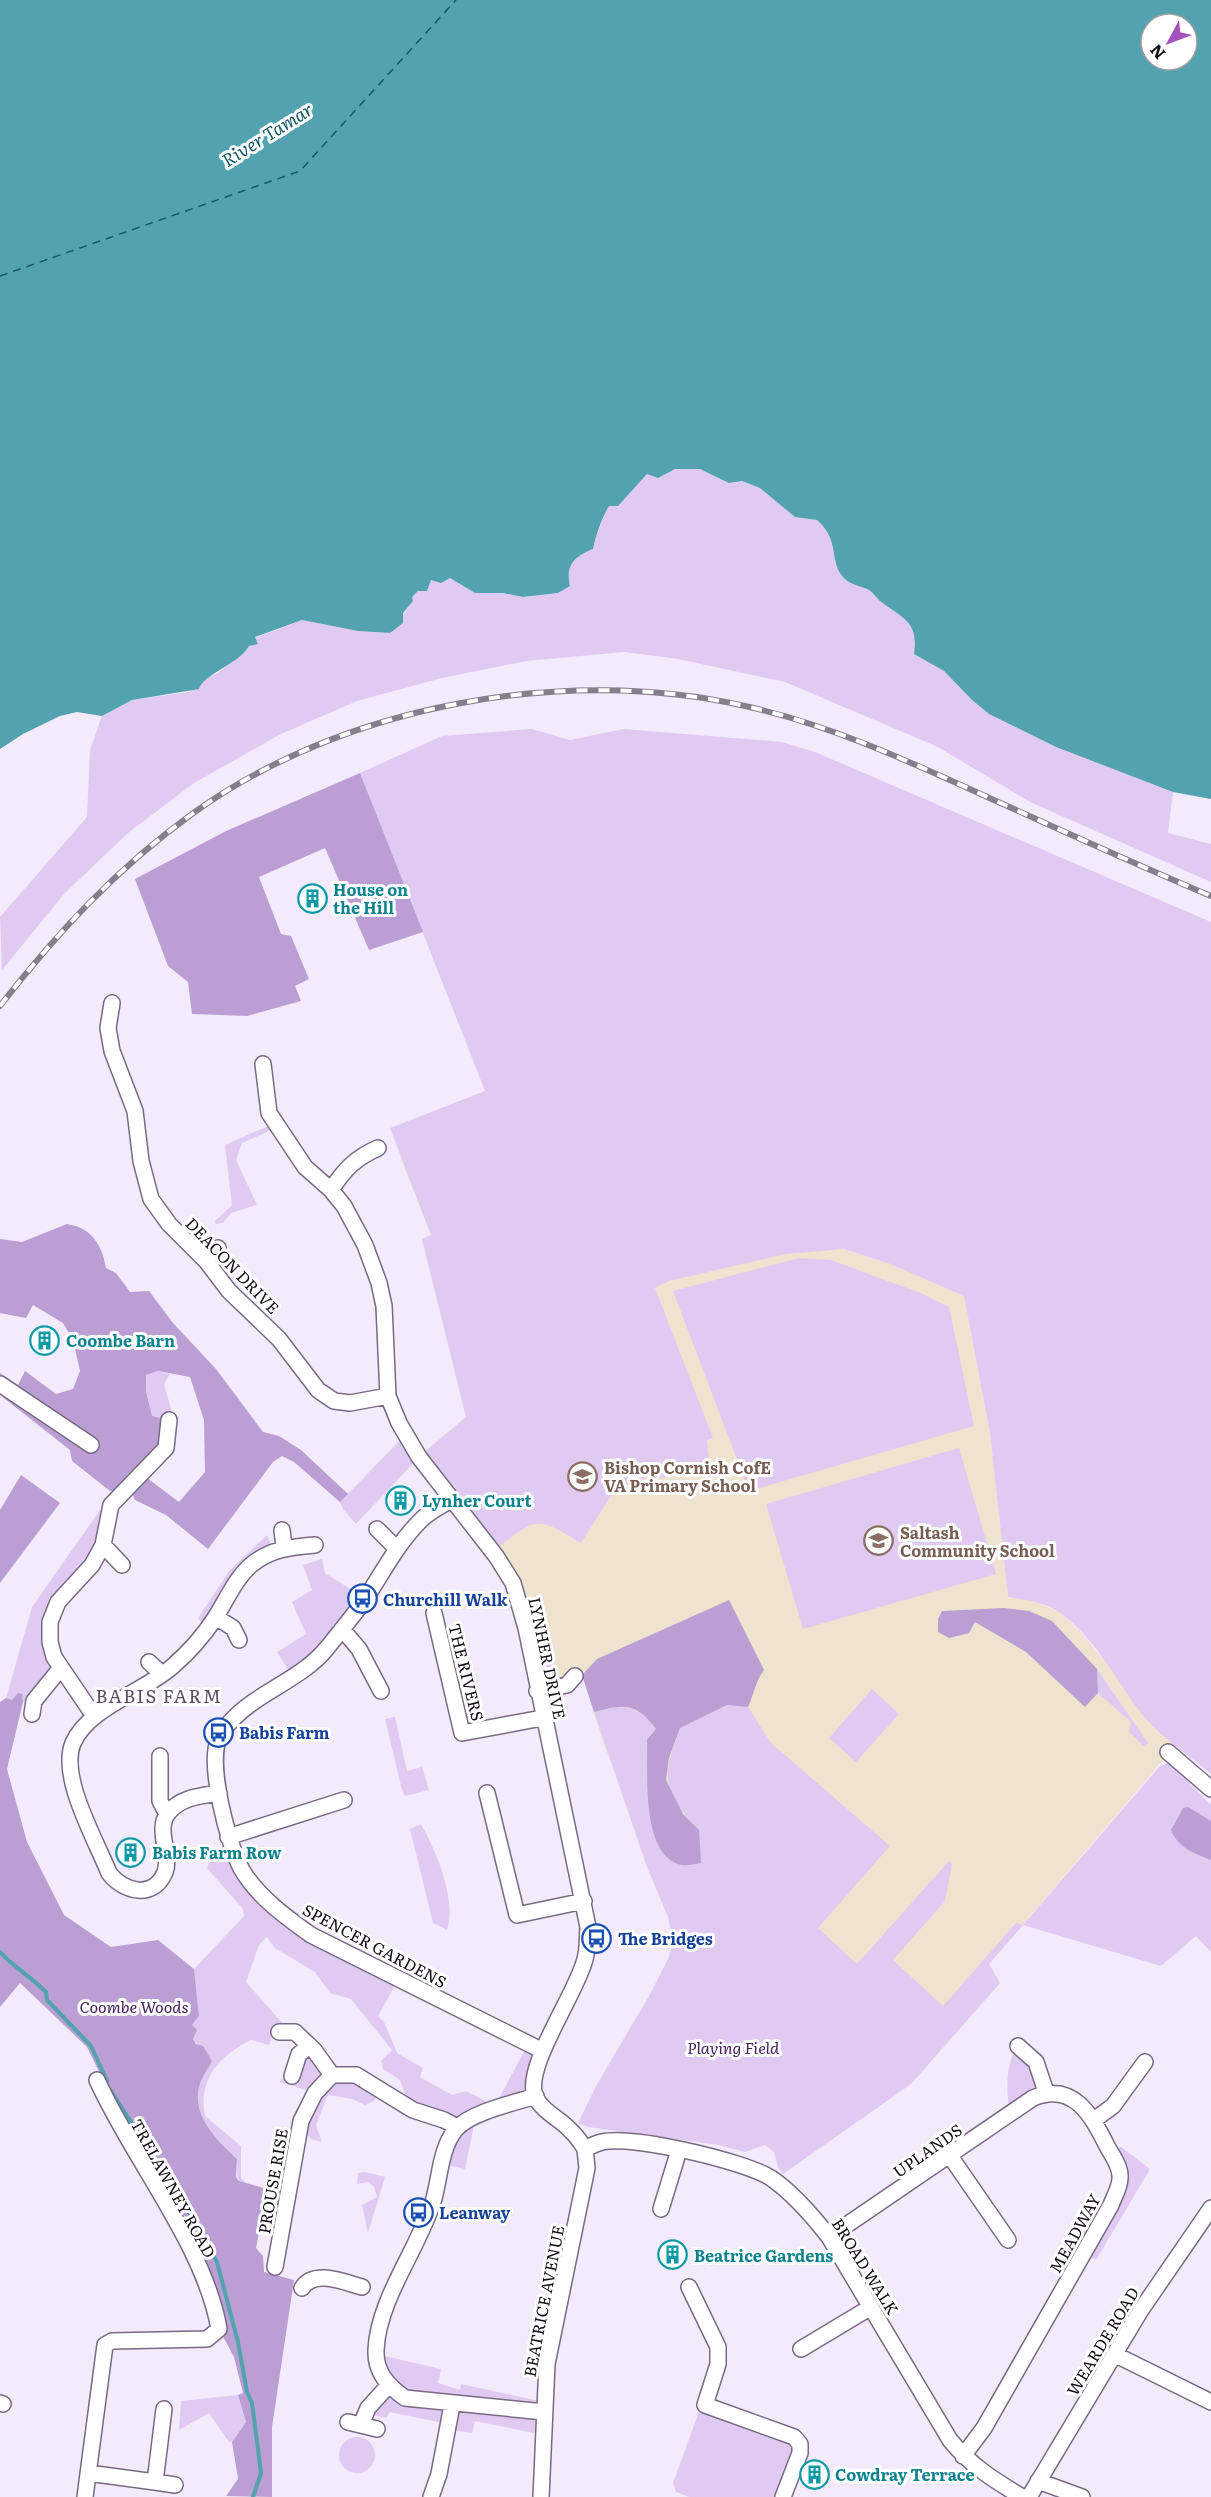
<svg xmlns="http://www.w3.org/2000/svg" width="1211" height="2497" viewBox="0 0 1211 2497" font-family="Literata,serif">
  <rect width="100%" height="100%" fill="#f3eafb"/>
  <path fill="#eee3ce" d="M400,1157L843,1249L890,1264L964,1296L990,1433L1008,1597L1034,1601L1059,1612L1079,1630L1116,1675L1145,1718L1176,1745L989,1964L1000,1983L911,2084L656,1884L647,1867L622,1786L605,1748L582,1675L587,1669L571,1684L563,1686L529,1625L517,1582L421,1455L466,1417L422,1239L431,1235Z"/>
  <path fill="#e0caf2" d="M675,469H700L729,483L742,481L760,488L795,517L817,520C842,542 827,563 846,580C852,585 860,586 867,589C874,592 877,600 884,604C906,620 918,623 914,654L944,671L972,700L989,714L1056,747L1173,792L1168,833L1211,844V882L1030,802L938,747L785,682L678,659L624,652L526,661L442,678L357,701L281,734L194,783L128,833L64,894L2,970L0,917L87,817L90,750L102,716L132,700L189,692L207,677L218,673L245,652L249,646L258,643L255,638L302,620L358,631L390,633L413,601L412,597L431,580L450,578L475,593H503L523,597L558,593L570,586C565,565 575,556 593,549C596,535 602,520 609,506H618L647,474L661,475Z
    M532,729L570,740L624,729L782,742L815,752L1211,922V1774C1190,1756 1162,1738 1144,1717C1117,1683 1097,1639 1060,1613C1046,1602 1025,1600 1008,1597L990,1433L964,1296L890,1264L844,1249L786,1254L669,1281L655,1288L713,1438L707,1440L710,1473L643,1479L614,1491L581,1543C536,1515 535,1518 495,1550L421,1455L466,1417L422,1239L431,1235L390,1128L485,1091L360,773L442,736Z
    M275,1123L278,1127L242,1143L236,1160L257,1205L231,1213L223,1223L216,1224L215,1221L232,1205L225,1145Z
    M799,1258L831,1260L923,1294L949,1307L974,1426L749,1491L673,1291Z
    M157,1371L170,1374L164,1384L173,1416L169,1420L152,1416L146,1391V1375Z
    M405,1435L419,1457L356,1524L343,1509L340,1502Z
    M959,1448L996,1574L803,1629L766,1504Z
    M111,1505L103,1545L50,1622L60,1669L34,1701L23,1702L22,1694L12,1700L6,1698L32,1607L100,1510Z
    M267,1535L274,1551L251,1565L207,1629L198,1618L230,1570Z
    M322,1559L325,1573L365,1598L292,1676L277,1652L306,1634L292,1602L312,1590L303,1565Z
    M529,1625L549,1652L563,1686L540,1689Z
    M1097,1669L1148,1743L1145,1747L1129,1732L1131,1722L1098,1693Z
    M872,1689L899,1714L856,1762L829,1738Z
    M623,1705L645,1715L656,1729L649,1812L699,1830C661,1790 662,1777 680,1728L727,1705L748,1707L771,1743L890,1846L818,1928L857,1964L949,1861L952,1863L945,1901L893,1960L943,2006L1016,1923L1023,1925L1160,1766L1169,1763L1211,1805V1952L1196,1936L1161,1966L1023,1925L989,1964L1000,1983L911,2084L783,2174L778,2167L774,2152L765,2145L745,2152L719,2145L588,2127L578,2123L596,2086L649,1996L668,1959L673,1943L668,1917L647,1867L594,1712Z
    M395,1717L407,1771L422,1767L429,1790L405,1796L402,1790L385,1719Z
    M421,1824C436,1851 457,1899 447,1930L433,1923L410,1829Z
    M234,1852L264,1897L398,1980L378,2016L384,2022L397,2053L423,2068L420,2077L452,2095L466,2091L495,2106L528,2044L543,2051L536,2096L476,2116L465,2169L443,2164L457,2128L403,2104L406,2097L400,2080L383,2069L381,2061L392,2050L351,1999L330,1993L315,1972L275,1948L267,1937L259,1945L246,1982L283,2024L275,2027L269,2045L251,2040C219,2056 198,2079 205,2116L241,2146V2178L248,2185C232,2181 239,2171 237,2159C218,2140 192,2117 199,2087C201,2078 208,2069 212,2061L193,2039L192,2025L199,2016L194,1969L244,1916L243,1909L207,1868L210,1861Z
    M1018,2046L1046,2092L1010,2113C1006,2092 1005,2064 1018,2046Z
    M311,2054L321,2072L320,2077L306,2090L280,2082L281,2079L297,2083L304,2059Z
    M332,2075L379,2090L374,2101L365,2105L352,2099L328,2095L316,2125L322,2142L311,2139L300,2127Z
    M1121,2147L1150,2169L1096,2260L1084,2252L1120,2178L1110,2151Z
    M365,2172L385,2177L368,2233L362,2205L377,2197L374,2187L368,2182L357,2184L358,2173Z
    M376,2354L441,2369L438,2383L460,2390L461,2384L544,2402V2435L475,2421L472,2433L447,2429L448,2424L390,2412L386,2418L366,2413L387,2386Z
    M238,2395L246,2422L232,2442H229L209,2413L179,2430L181,2401Z
    M700,2409L800,2444L783,2497H689L676,2492L673,2483Z
    M339 2455a18 18 0 1 1 36 0a18 18 0 1 1-36 0Z"/>
  <path fill="#bb9ed3" d="M360,773L423,932L369,950L325,848L259,877L281,934L291,936L309,979L295,986L301,1001L247,1016L192,1014L188,982L168,966L135,879L226,831Z
    M67,1224C92,1228 102,1245 106,1268L116,1273L130,1292L149,1291L173,1323L216,1369L263,1432L279,1436L301,1450L348,1494L340,1502L294,1462L282,1456L273,1462L208,1549L166,1515L135,1500L132,1493L147,1478L179,1502L205,1472L204,1420L190,1377L158,1371L146,1375V1391L152,1416L169,1420L166,1448L122,1492L110,1491L72,1461L70,1450L0,1395V1373L18,1385L25,1371L56,1394L73,1389L80,1371L73,1340L63,1323L33,1305L26,1318L0,1313V1239L22,1242Z
    M21,1475L60,1503L0,1583V1510Z
    M729,1600L764,1670C755,1682 754,1694 748,1707L727,1705L680,1728L669,1758L666,1780L683,1814L699,1830L701,1863C694,1864 684,1867 678,1864C641,1851 648,1773 647,1740L656,1729C636,1702 624,1704 594,1712L582,1675L597,1659Z
    M1004,1608L1029,1611L1052,1621L1097,1669L1098,1693L1085,1707L1026,1652L975,1622L969,1633L949,1638L938,1632V1619L942,1611Z
    M18,1693L22,1694L23,1702L7,1769L27,1842L64,1915L111,1947L158,1940L194,1969L199,2016L192,2025L197,2030L193,2039L196,2044L203,2046L212,2061C208,2069 201,2078 199,2087C192,2117 218,2141 237,2159L236,2177L239,2181L267,2189L256,2248L263,2256L264,2272L294,2280L272,2427V2497L226,2496L238,2479L232,2442L246,2422L238,2395L243,2393L234,2357L219,2329L217,2315L87,2047L20,1983L0,2007V1702L6,1698L12,1700Z
    M1188,1807L1211,1821V1860C1194,1853 1178,1848 1171,1830L1183,1808Z"/>
  <path fill="#52a2b0" fill-rule="evenodd" d="M0,0H1211V799L1173,792L1056,747L989,714L972,700L944,671L914,654C918,623 906,620 884,604C877,600 874,592 867,589C860,586 852,585 846,580C827,563 842,542 817,520L795,517L760,488L742,481L729,483L700,469H675L658,478L647,474L618,506H609C601,520 596,535 593,549C575,556 565,565 570,586L558,593L523,597L503,593H475L450,578L441,583L431,580L427,591H418L412,597L413,601L403,613V623L390,633L358,631L302,620L255,637L258,644L249,646C238,665 203,674 199,689L132,700L102,716L77,712L60,716L23,734L0,749ZM1151,24H1187V60H1151Z"/>
  <g fill="none" stroke-linecap="round" stroke-linejoin="round">
    <path stroke="#52a2b0" stroke-width="4" d="M0,1952C14,1967 31,1977 46,1992L47,2000L91,2046L107,2081
      M111,2091L180,2198L217,2262L238,2342L247,2392L252,2403L261,2473L253,2497"/>
    <path stroke="#155863" stroke-width="1.5" stroke-dasharray="8 6" stroke-linecap="butt" d="M0,276L300,171L456,0"/>
    <defs>
      <path id="minor" d="M112,1003L108,1028L112,1051L135,1111L141,1161L151,1199L169,1224L207,1262L229,1291L279,1339L318,1390L334,1401L350,1403L388,1396
        M263,1064L269,1113L305,1167L331,1190L344,1206L365,1245L379,1283L384,1306L388,1396L399,1423L419,1457L496,1556L513,1583L526,1628L588,1927C587,1938 588,1949 585,1959C577,1993 524,2066 535,2096C542,2112 561,2119 571,2131C577,2136 581,2143 585,2149
        M331,1190C344,1170 355,1158 378,1148
        M207,1262L210,1254L218,1248
        M0,1384L91,1445
        M451,1500C441,1506 429,1512 421,1520C398,1543 384,1570 366,1598C354,1615 340,1632 327,1648C302,1679 260,1691 233,1719C228,1724 222,1731 219,1738C207,1764 228,1845 242,1870C258,1897 286,1917 311,1935L543,2051
        M377,1529L396,1548
        M282,1530L284,1547
        M103,1545L122,1565
        M434,1613L462,1733L542,1718
        M216,1617L233,1628L239,1640
        M342,1629L359,1649L381,1691
        M149,1662L162,1674
        M537,1691L567,1685L575,1676
        M32,1714L34,1701L60,1669
        M94,1716L54,1657L50,1642V1622L58,1602L92,1565L103,1545L111,1505L166,1448L169,1420
        M1168,1752L1211,1789
        M160,1756V1801L167,1814
        M219,1793C200,1796 181,1797 168,1813C155,1830 172,1854 165,1872C154,1900 123,1892 109,1873C96,1840 59,1777 73,1743C89,1707 144,1692 173,1666C189,1652 204,1635 215,1618C226,1601 235,1579 251,1565C270,1549 291,1547 315,1545
        M487,1793L517,1915L584,1901
        M228,1837L344,1800
        M279,2032H295L314,2050L332,2075
        M1018,2046L1036,2062L1046,2092
        M332,2075H356L413,2110L444,2120L457,2127
        M292,2076L299,2054L310,2046
        M536,2096C514,2103 471,2112 456,2129C440,2148 440,2179 433,2202C418,2249 378,2300 376,2350C375,2372 388,2386 405,2398L544,2412
        M1094,2120L1113,2106L1145,2062
        M585,2149C590,2147 596,2143 602,2142C633,2135 744,2161 771,2178C794,2194 812,2215 829,2237L950,2440C971,2466 994,2480 1022,2497
        M950,2156L1008,2240
        M661,2209L679,2150
        M829,2237L1033,2098C1074,2081 1092,2116 1108,2148C1113,2156 1121,2168 1120,2178C1120,2187 1114,2197 1111,2205L984,2428L963,2456
        M275,2267L301,2121L315,2093L332,2075
        M689,2287L718,2347V2364L705,2405L794,2437L800,2444V2453L783,2497
        M302,2288C314,2269 344,2282 362,2287
        M801,2349L871,2307
        M1114,2354L1211,2402
        M0,2403L3,2404
        M348,2422L377,2429
        M361,2425L368,2408L388,2386
        M88,2473L155,2482L164,2409
        M1038,2481L1082,2497
        M155,2482L175,2485
        M85,2497L105,2345L112,2341L207,2339L219,2329C205,2246 132,2158 97,2080
        M431,2497L439,2474L452,2405
        M541,2497L547,2364L587,2168L585,2149
        M1029,2497L1141,2310L1211,2208"/>
    </defs>
    <use href="#minor" stroke="#786a84" stroke-width="18"/>
    <use href="#minor" stroke="#fff" stroke-width="15"/>
    <defs>
      <path id="rail" d="M0,1006C56,934 117,868 192,814C342,705 565,665 745,706C836,726 921,767 1005,805C1074,836 1142,867 1211,896"/>
    </defs>
    <use href="#rail" stroke="#867e8c" stroke-width="6"/>
    <use href="#rail" stroke="#fff" stroke-width="4" stroke-dasharray="11" stroke-linecap="butt"/>
  </g>
  <defs>
    <symbol id="building-ring" viewBox="-11 -11 22 22"><circle r="9.5" fill="#fff" stroke="#0f9aa8" stroke-width="1.5"/><path d="M-4-6H4V6H1V3H-1V6H-4ZM-2.5-4.3h1.7v1.8h-1.7ZM.8-4.3h1.7v1.8H.8ZM-2.5-1h1.7V.8h-1.7ZM.8-1h1.7V.8H.8Z" fill="#0f9aa8"/></symbol>
    <symbol id="school-ring" viewBox="-11 -11 22 22"><circle r="9.5" fill="#fff" stroke="#8d6e63" stroke-width="1.5"/><path d="M0-5L7-2L0 1L-7-2ZM-4 1L0 2.5L4 1V4Q0 6-4 4Z" fill="#8d6e63"/></symbol>
    <symbol id="bus-ring" viewBox="-11 -11 22 22"><circle r="9.5" fill="#fff" stroke="#1a4fb4" stroke-width="1.5"/><path d="M-5-6H5V4H4V6H2V4H-2V6H-4V4H-5ZM-3.5-4V0h7V-4ZM-3.5 1.2v1.5H-2V1.2ZM2 1.2v1.5H3.5V1.2Z" fill="#1a4fb4"/></symbol>
  </defs>
  <g fill-rule="evenodd">
    <use href="#building-ring" x="296" y="882" width="33" height="33"/>
    <use href="#building-ring" x="28" y="1324" width="33" height="33"/>
    <use href="#school-ring" x="566" y="1460" width="33" height="33"/>
    <use href="#building-ring" x="384" y="1484" width="33" height="33"/>
    <use href="#school-ring" x="862" y="1524" width="33" height="33"/>
    <use href="#bus-ring" x="346" y="1582" width="33" height="33"/>
    <use href="#bus-ring" x="202" y="1716" width="33" height="33"/>
    <use href="#building-ring" x="114" y="1836" width="33" height="33"/>
    <use href="#bus-ring" x="580" y="1922" width="33" height="33"/>
    <use href="#bus-ring" x="402" y="2196" width="33" height="33"/>
    <use href="#building-ring" x="656" y="2238" width="33" height="33"/>
    <use href="#building-ring" x="798" y="2458" width="33" height="33"/>
  </g>
  <g text-anchor="middle" dominant-baseline="central" stroke-width="6" stroke-linejoin="round" paint-order="stroke">
    <g font-size="16" font-weight="bold" fill="#0d838f" stroke="#fff" text-anchor="start">
      <text x="333" y="889">House on<tspan x="333" dy="18">the Hill</tspan></text>
      <text x="66" y="1340">Coombe Barn</text>
      <text x="422" y="1500">Lynher Court</text>
      <text x="152" y="1852">Babis Farm Row</text>
      <text x="694" y="2255">Beatrice Gardens</text>
      <text x="835" y="2474">Cowdray Terrace</text>
    </g>
    <g font-size="16" fill="#120c16" stroke="#fff">
      <text transform="translate(233 1265) rotate(46)">DEACON DRIVE</text>
      <text transform="translate(548 1658) rotate(78)">LYNHER DRIVE</text>
      <text transform="translate(467 1672) rotate(76)">THE RIVERS</text>
      <text transform="translate(375 1945) rotate(28)">SPENCER GARDENS</text>
      <text transform="translate(927 2150) rotate(-35)">UPLANDS</text>
      <text transform="translate(272 2181) rotate(-80)">PROUSE RISE</text>
      <text transform="translate(174 2188) rotate(61)">TRELAWNEY ROAD</text>
      <text transform="translate(1074 2233) rotate(-61)">MEADWAY</text>
      <text transform="translate(866 2266) rotate(58)">BROAD WALK</text>
      <text transform="translate(543 2301) rotate(-79)">BEATRICE AVENUE</text>
      <text transform="translate(1102 2341) rotate(-59)">WEARDE ROAD</text>
    </g>
    <g font-size="16" font-weight="bold" fill="#785e54" stroke="#fff" text-anchor="start">
      <text x="604" y="1467">Bishop Cornish CofE<tspan x="604" dy="18">VA Primary School</tspan></text>
      <text x="900" y="1532">Saltash<tspan x="900" dy="18">Community School</tspan></text>
    </g>
    <g font-size="16" font-weight="bold" fill="#164399" stroke="#fff" text-anchor="start">
      <text x="383" y="1599">Churchill Walk</text>
      <text x="239" y="1732">Babis Farm</text>
      <text x="618" y="1938">The Bridges</text>
      <text x="439" y="2212">Leanway</text>
    </g>
    <g font-size="16" font-style="italic" fill="#45205e" stroke="#fff">
      <text x="134" y="2006">Coombe Woods</text>
      <text x="733" y="2047">Playing Field</text>
    </g>
    <g font-size="18" font-style="italic" fill="#155863" stroke="#fff">
      <text transform="translate(267 134) rotate(-32)">River Tamar</text>
    </g>
    <g font-size="18" letter-spacing="1.5" fill="#5b4e66" stroke="#fff">
      <text x="159" y="1695">BABIS FARM</text>
    </g>
  </g>
  <g transform="translate(1169 42) rotate(229)"><circle r="28" fill="#ffffff" stroke="#a09ea2" stroke-width="1.5"/>
  <path d="M0-4.5L10 22L0 15L-10 22Z" fill="#a551c0"/>
  <text y="-9" font-size="16" font-weight="bold" text-anchor="middle" fill="#120c16">N</text>
  </g>
</svg>
